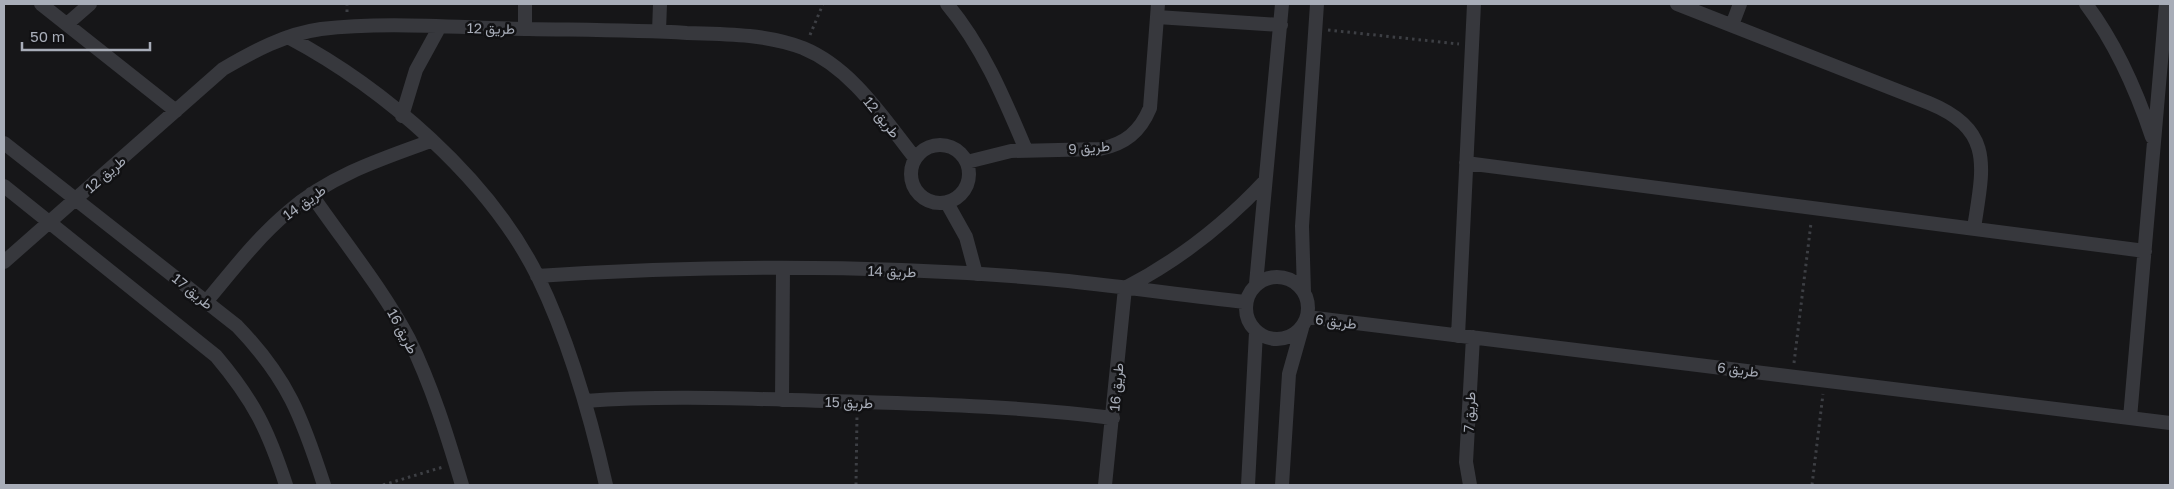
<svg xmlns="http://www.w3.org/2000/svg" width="2174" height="489" viewBox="0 0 2174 489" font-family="'Golos Text',Vazirmatn,sans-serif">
  <rect width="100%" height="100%" fill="#161618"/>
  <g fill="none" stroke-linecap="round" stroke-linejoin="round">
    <path stroke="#3d3f44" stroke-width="3" stroke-dasharray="2.5 4" stroke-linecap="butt" d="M347,12V4
      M1328,30L1459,44
      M810,35L823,4
      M1794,363L1811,223
      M383,485L443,467
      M856,485L857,415
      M1812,485L1823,394"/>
    <path stroke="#37383d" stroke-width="14" d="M41,4L176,111
      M947,4C983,47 1004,98 1026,150
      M1677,4L1929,103C1995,130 1983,168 1974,228
      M2086,4C2116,44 2136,89 2152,137
      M1157,17L1281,25
      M67,24L90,4
      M1732,25L1740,4
      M525,29V4
      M659,31L660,4
      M288,37C384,88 489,178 538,277C570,343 590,414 606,485
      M402,116L416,70L439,28
      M4,143L237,326C288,379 302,417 324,485
      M911 174a29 29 0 1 1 58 0a29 29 0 1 1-58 0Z
      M967,162L1011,151L1100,149C1125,144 1140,132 1150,108L1158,4
      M1466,163L2145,251
      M4,186L216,356C254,401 268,430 286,485
      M311,194C344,242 382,288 409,339C432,386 447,435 462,485
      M947,203L966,237L976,274
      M4,262L223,69C254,51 285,34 321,29C386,21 462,28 529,29C582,30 635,30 687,33C726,34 766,34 803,48C852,68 884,119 915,158
      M537,276C706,265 878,264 1047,279C1113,285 1180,295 1246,302
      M1246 308a31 31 0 1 1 62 0a31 31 0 1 1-62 0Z
      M1256,284L1282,4
      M1304,292L1302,226L1317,4
      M206,302C232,271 257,238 288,212C329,176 381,159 431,141
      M1307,317L2170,423
      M1458,336L1474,4
      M782,400L783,268
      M585,401C667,395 750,399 832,401C926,404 1019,406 1113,418
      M2130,418L2166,4
      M1105,485L1125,288C1179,260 1223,226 1265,181
      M1248,485L1256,332
      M1282,485L1289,374L1302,328
      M1470,485L1466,462L1473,337"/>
  </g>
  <g text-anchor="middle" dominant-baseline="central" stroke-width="5" stroke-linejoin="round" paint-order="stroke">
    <g font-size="14" fill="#a8adb8" stroke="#111113">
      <text transform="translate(491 28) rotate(1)">طريق 12</text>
      <text transform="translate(882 117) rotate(51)">طريق 12</text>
      <text transform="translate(1089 147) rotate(-5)">طريق 9</text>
      <text transform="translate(105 174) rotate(-41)">طريق 12</text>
      <text transform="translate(304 202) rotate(-36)">طريق 14</text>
      <text transform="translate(892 271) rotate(2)">طريق 14</text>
      <text transform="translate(193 291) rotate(39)">طريق 17</text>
      <text transform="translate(1336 321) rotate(7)">طريق 6</text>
      <text transform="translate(403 331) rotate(62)">طريق 16</text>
      <text transform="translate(1738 369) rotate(7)">طريق 6</text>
      <text transform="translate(1116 387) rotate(-85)">طريق 16</text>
      <text transform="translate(849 402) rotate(2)">طريق 15</text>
      <text transform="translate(1469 412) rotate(-87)">طريق 7</text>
    </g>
  </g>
  <rect width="2174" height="489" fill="none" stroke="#a8adb8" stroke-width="10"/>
  <path d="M22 42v8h128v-8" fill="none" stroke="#a8adb8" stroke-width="2.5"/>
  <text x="30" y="42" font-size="15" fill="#a8adb8" stroke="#111113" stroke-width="4" paint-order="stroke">50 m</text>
</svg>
